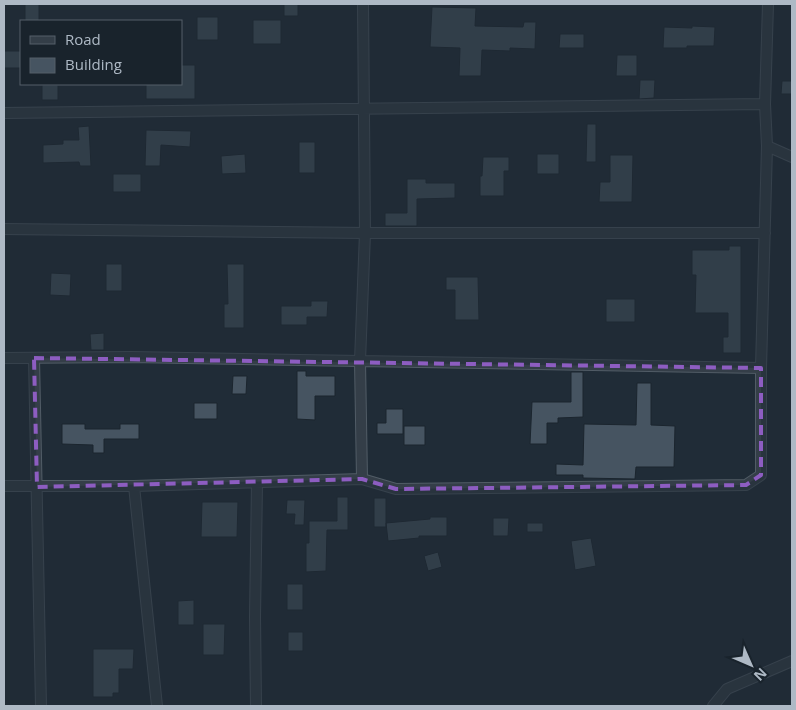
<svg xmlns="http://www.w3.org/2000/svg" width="796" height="710" viewBox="0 0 796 710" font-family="'Open Sans',sans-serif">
  <rect width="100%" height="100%" fill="#202c37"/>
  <path fill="#465461" stroke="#1b252e" d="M25,4H39V21H25Z
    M284,4H298V16H284Z
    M432,7L476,8L475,26L523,27L524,22H536L535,49L510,48V51L482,50L481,76H459L460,48L430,47Z
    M197,17H218V40H197Z
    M253,20H281V44H253Z
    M692,26L715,27L714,46H687V48H663L664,27L692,28Z
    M560,34H584V48H559Z
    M4,51H21V68H4Z
    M617,55H637V76H616Z
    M181,65H195V99H146V84H181Z
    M640,80H655L654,98L639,99Z
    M782,81H792V94H781Z
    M42,85H58V100H42Z
    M587,124H596V162H586Z
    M89,126L91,166H80L79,162L43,163V145L63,144V140H79L78,127Z
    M146,130L191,131L190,147L161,145L160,166H145Z
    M299,142H315V173H299Z
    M245,154L246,173L222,174L221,156Z
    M537,154H559V174H537Z
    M610,155H633L632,202H599L600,182H610Z
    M483,157H509V171H504V196H480V176H482Z
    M113,174H141V192H113Z
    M407,179H426V183H455V198L417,199V226H385V213H407Z
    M729,246H741V353H723V337H728V313H695L696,275H692V250H729Z
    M106,264H122V291H106Z
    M227,264H244V328H224V304H228Z
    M51,273L71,274L70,296L50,295Z
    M446,277H478L479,320H455V290H446Z
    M606,299H635V322H606Z
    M311,301H328L327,317H307V325H281V306H311Z
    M104,333V350H91L90,334Z
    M297,371H306V376H335V396H315V420L297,419Z
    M571,372H583V417L558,418V423H547V444H530L532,402H571Z
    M233,376H247L246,394H232Z
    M637,383H651V425L675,426L674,467H636L635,479L583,478V475H556V464L583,465L584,424L636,425Z
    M194,403H217V419H194Z
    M386,409H403V434H377V423H386Z
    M62,424H85V429H120V424H139V439H104V453H93V445L62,444Z
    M404,426H425V445H404Z
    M337,497H348V530H327L326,571L306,572V543H309V521H337Z
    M374,498H386V527H374Z
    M287,500H305L304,525H294L295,514H286Z
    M202,502H238L237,537H201Z
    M430,517H447V536H419V538L388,541L386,523L430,519Z
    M493,518H509L508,536H493Z
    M527,523H543V532H527Z
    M591,538L596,566L575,570L571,541Z
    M438,552L442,567L428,571L424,556Z
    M287,584H303V610H287Z
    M194,600V625H178V601Z
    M203,624H225L224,655H203Z
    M288,632H303V651H288Z
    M93,649H134L133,669H119V693H113V697H93Z"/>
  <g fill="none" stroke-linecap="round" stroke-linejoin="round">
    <defs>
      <path id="street" d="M4,113L765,104
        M767,146L792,157
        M4,229L365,233H765
        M4,358L131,357L761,368
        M34,358L41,706
        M362,479L360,361L365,233L363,4
        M4,486H134L157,706
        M134,486L362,479L396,489L746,485L761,475V368L767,146L765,104L768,4
        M256,706L255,617L257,483
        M713,706L727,689L792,661"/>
    </defs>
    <use href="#street" stroke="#515c66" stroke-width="12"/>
    <use href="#street" stroke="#343e48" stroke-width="10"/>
  </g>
  <path d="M0 0H796V710H0ZM34,358L761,368V475L746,485L396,489L362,479L37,487Z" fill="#202c37" fill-opacity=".55" fill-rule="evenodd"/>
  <path fill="none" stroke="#8d5dc1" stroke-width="4" stroke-dasharray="10 6" stroke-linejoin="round" d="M34,358L761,368V475L746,485L396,489L362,479L37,487Z"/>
  <rect width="796" height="710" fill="none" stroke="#aeb9c5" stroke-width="10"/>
  <rect x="20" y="20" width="162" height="65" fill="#19232c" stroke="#555f69"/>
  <rect x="30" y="36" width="25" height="8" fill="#343e48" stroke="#555f69"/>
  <text x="65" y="45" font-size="15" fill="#aeb9c5">Road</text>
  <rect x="30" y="58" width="25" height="15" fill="#465461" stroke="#555f69"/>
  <text x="65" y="70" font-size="15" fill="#aeb9c5">Building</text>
  <g transform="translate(751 665) rotate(135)" stroke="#19232c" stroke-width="4" paint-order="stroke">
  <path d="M0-4L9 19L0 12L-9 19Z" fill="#aeb9c5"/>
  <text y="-8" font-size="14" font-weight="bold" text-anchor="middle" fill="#aeb9c5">N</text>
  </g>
</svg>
